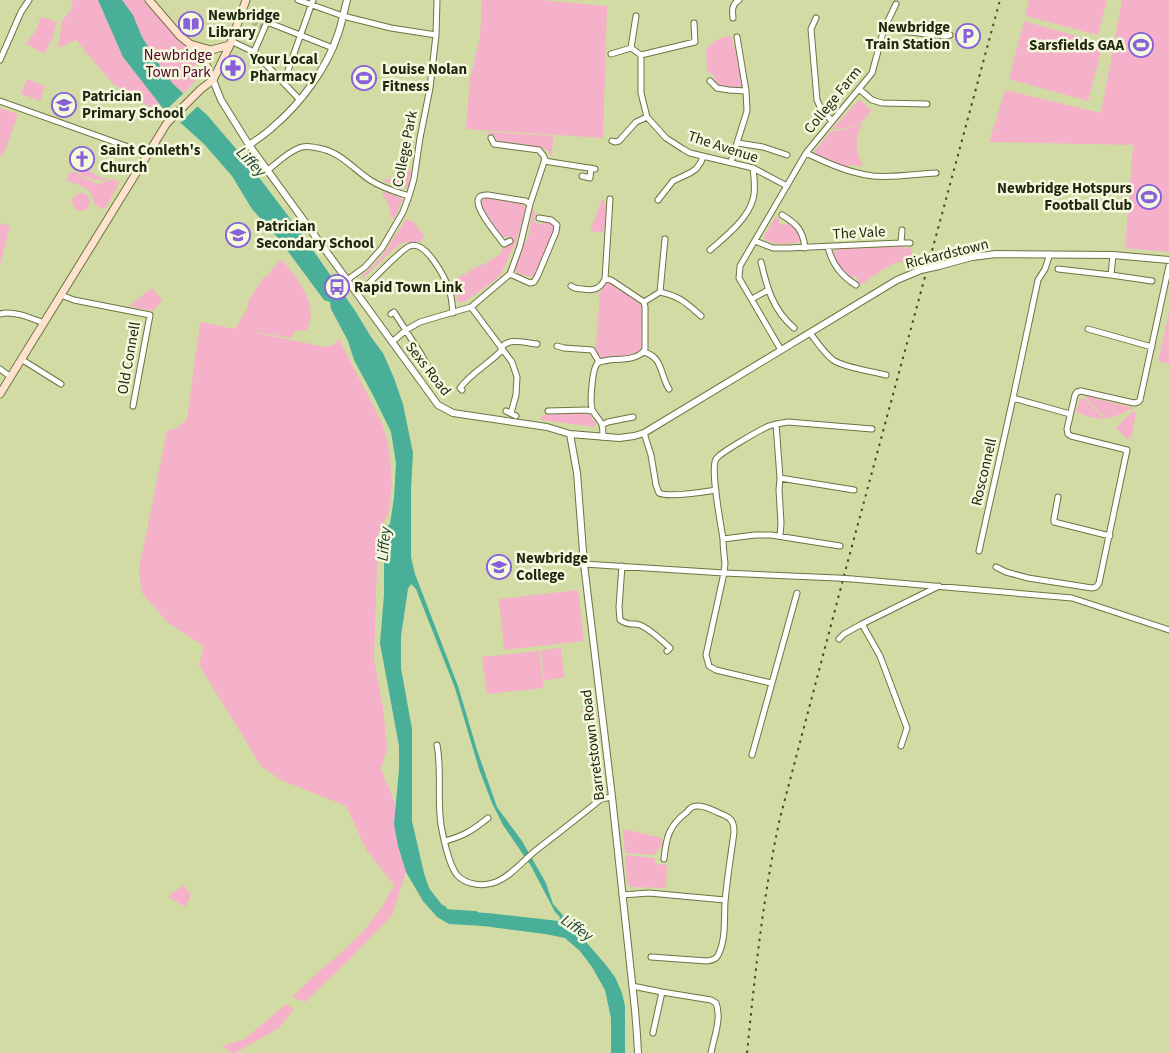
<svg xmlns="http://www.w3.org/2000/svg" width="1169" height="1053" viewBox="0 0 1169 1053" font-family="'Source Sans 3',sans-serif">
  <rect width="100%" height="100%" fill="#d2dba4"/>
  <path fill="#f5b1ca" d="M71,0H98L124,59L160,104L156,111L112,83L76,40L58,48L62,21L73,7Z
    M121,0H145L199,62L195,65V68L199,73V77L184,93L173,84L164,72L142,37L133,15Z
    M482,0H541L607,6L603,138L466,129L470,79L480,37Z
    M1029,0H1107L1098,35L1025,16Z
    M1122,0H1169V252L1125,248L1133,145L989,142L1005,90L1101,113Z
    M41,17L57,22L52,39L44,54L26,44L36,30Z
    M1024,21L1103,44L1088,101L1009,79Z
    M729,36L732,37L734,47L737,49L743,85L742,88L719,86L715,84L714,75L707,72L706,50C712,41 719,38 729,36Z
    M27,79L45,86L40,101L21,94Z
    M859,100L872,110C869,113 866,117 864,120C857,126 841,130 832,129Z
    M0,108L18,114L3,156L0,155Z
    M863,123C854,140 856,150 863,166L849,165L848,170L821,159L813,153L831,131C843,132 852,126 863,123Z
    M487,132L554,136L551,158L549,152L545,149L501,142L497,140L494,135L487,134Z
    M409,167L411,173L408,189L382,181L383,179C396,180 402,177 409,167Z
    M85,169L102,178H109L101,181L98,179C92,180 84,178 79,172L80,170Z
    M70,172H76L87,180L94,182L96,185L112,179L120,182L105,208L102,209L94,203C92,186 79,186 66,180Z
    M383,191L403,199L394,219L391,218C390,209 388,201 382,193Z
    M72 202a9 9 0 1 1 18 0a9 9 0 1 1-18 0Z
    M483,198C494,198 518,199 526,207L516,242L501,274L494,281L464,302H457L456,291L451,282L480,265H483L503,252L500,250L513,242L508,236L505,237L500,236L481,209V203Z
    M602,199L607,205L604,233L590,231Z
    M532,210L535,211L534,222L541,225L545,220L552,223L554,226V231L535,275L532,277L517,273L514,267L529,234Z
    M776,216L779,219V223L783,225C794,219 802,232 800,242C787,244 774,246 763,238Z
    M406,219L414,222L424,236L421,242H404L395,248L361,280L362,276L382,256Z
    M0,223L10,226L0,265Z
    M903,246L905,249L911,247L913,259L895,263L885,268L859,286L856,282L858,278L854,276L851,279C842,275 835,263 833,253L837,249Z
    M281,259C296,276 320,305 307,330L295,331L292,338L247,331L325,347L334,345L339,339L382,423L389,447L392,482L389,511L378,535L374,659L383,708L387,748L381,769L396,806L394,824L398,846L406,872L392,915L349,960L305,1002L292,997L317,973L340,954L365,929L382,907L394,885L367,851L346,806L281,780L261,766L199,665L204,646L168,623L142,593L139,569L167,431L176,428L187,420L200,322L235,329L247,309L249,300L263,278L267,276Z
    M608,281L611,282L640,304L642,308L641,350L636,354L602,359L594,349L596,346L600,292Z
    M152,288L162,300L153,311L129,306Z
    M1169,312V364L1158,361Z
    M1086,396L1134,408L1118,415L1106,419L1086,398Z
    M1080,398L1085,399L1104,419C1094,419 1086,416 1076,412Z
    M1133,411L1136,413L1131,438L1127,439L1116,428Z
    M587,412C591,416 596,422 596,427L541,420V415Z
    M578,590L584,641L504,650L499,599Z
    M561,648L564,678L544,680L541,650Z
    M539,651L544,688L487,694L482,657Z
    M595,706L597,716L583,719L581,710Z
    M623,829L662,838L661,847L657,850L656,855L625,853Z
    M625,855L655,858V862L657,864L667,865L666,888L631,887L627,883Z
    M183,885L191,894L186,907L168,897Z
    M286,1004L294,1009L279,1028L235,1053H232L222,1046L245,1039Z"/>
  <path fill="#4aaf98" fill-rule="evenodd" d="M98,0H122L133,15L142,37L164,72L173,84L208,116L249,164L301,233L356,312L371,337L383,353L394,378L403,404L413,453L411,490V557L415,574L458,686L477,750L497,807L522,841L546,883L553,904L606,965L615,977L622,993L625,1006V1053H611V1018L605,990L592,967L580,951L565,938L545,934L483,926L449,924L437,917L423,901L406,872L398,846L394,824L399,769V746L380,643L384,595V529L390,524L394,498L396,463L391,432L374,397L354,360L348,341L331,309L330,302L324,300L278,238L252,209L232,176L204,144L183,125L165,111L123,57ZM411,584L416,589L455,688L479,769L492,803L503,825L531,866L555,912L560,917L559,921L487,913L470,912L461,916L455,917L442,905L429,888L424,873L412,821V729L401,668V636L408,589Z"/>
  <path fill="#d2dba4" d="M186,91L200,104L179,124L161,110L165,111Z"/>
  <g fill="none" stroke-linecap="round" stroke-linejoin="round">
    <path stroke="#4aaf98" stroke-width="10" d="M442,910L444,914L475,916"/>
    <path stroke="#afb786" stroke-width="5" stroke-dasharray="5 2.5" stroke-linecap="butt" d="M246,19L262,27"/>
    <defs>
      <path id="minor" d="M298,0L343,16L391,28L436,35
        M636,16L631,48L641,55
        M733,18C732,10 732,4 739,0
        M816,18L811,29L817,100L821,109L832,121
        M694,23L695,42L641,55V93L647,117L666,138L683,149L690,153L753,168L787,186
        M884,29L945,36L950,35
        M231,41L254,52L300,100
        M254,52L267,22L333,48
        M611,54L631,48
        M0,60L21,12L29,0
        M710,81L717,88L729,90L746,91
        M283,82L286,76L313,0
        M859,89L872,100L882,103L927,104
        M0,101L148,154
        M612,141L615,142L619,141L636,122L647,117
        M738,143L763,147L787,155
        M806,153C827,163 849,173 873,176C894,178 916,174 936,173
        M544,161L595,169
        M731,162L747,111L746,91L737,37
        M268,170C278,162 288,152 299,148C306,145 311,147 318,148C341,152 352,168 370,180C382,188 396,192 409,196
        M582,176L590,178L591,168
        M658,200L673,181L690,173L696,169L701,162L703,156
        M782,215C797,224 803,230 805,248
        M510,241L504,244C499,237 460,193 488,195L525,201L530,204
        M755,241L773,248H788L901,243L902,230
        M901,243H910
        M828,247C832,264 841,276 856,285
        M710,250C725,237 748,219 753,199C756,190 754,178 753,168
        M761,262C767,288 773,310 794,328
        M1058,269L1111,275L1152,281
        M510,274L530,283L534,282L538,275L556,232L557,225L551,220L539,218
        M1111,275L1113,255
        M605,279L611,280L644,302
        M347,280L365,267L382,248L403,212L409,196L414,179L420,138L430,88L436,35L437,0
        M367,285C376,277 401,249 410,246C426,240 445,278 449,289C452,297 452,305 453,313
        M571,286C575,289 578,289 583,289C594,291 600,289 605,279L610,199
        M660,292L665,239
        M61,295L74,300L150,315L133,406
        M752,299L768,290
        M471,307L512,362L517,377L516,395L511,413
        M0,314C13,310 31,318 44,323
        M391,314L394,312L421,354L429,369
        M1088,329L1152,347
        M810,333C817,342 824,353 833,360C845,368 871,371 886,375
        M392,342L406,330L420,322L471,307L510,274L520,246L530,204L545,159L543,155L539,150L494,144L491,138
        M557,346L564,348L592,350L599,362
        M501,348C508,337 526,343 537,344
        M781,350L739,278L740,266L806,153L872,73L884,29L896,4
        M643,352C663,356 660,375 669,389
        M21,359L61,384
        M0,369L11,377
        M462,390L460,388C472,372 489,364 502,350
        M1013,398L1070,414
        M506,411L516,416
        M548,411L586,410L592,411
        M776,424L780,478L779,490L781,523L780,536
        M602,425L608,422L633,417
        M644,433L651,455L656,485L659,493C670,498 703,492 716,490
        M603,437C603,434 603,429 602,425C600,419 594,415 592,409C590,402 592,367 598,363C600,361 605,361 609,360C620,359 640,360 645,349V307L644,302L660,292C681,297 685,302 701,316
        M780,478L854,490
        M1058,497L1054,519V522L1110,536
        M723,539L755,535H771L840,546
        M979,551L1013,398L1038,280L1045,269L1050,254
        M584,564L724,573L837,578
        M622,566L619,607L620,620C631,627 631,622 640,625C648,628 664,642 670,648L667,651
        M996,567L1006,572L1028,578L1092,588L1096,587L1099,583L1127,450L1071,436L1068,434L1067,429L1075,395L1077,392L1081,391L1134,403L1138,402L1140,400L1169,266
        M852,579L1072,598L1169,630
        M862,624L939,586
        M839,639L844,634L862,624L880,656L907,728L901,746
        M771,683L716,670L709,666L706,655L724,573L725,563C724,555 723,547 723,539C721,525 710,469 716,459C721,452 760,430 769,426C775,424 781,423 788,422L872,429
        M437,745C442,771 437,798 441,825C443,837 449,865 457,875C466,885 484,887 496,882C511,876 523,861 535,851C557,834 579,817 601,799L612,797
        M752,755L797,593
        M445,841C464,836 473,830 488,818
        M622,895L649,893L725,900
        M651,957L707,961C713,960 717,959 719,953C726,938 724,918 725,902C727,879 731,855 734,832C734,820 730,817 719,813C713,810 704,805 697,806C693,806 689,809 687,812C669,825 666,838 664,859
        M632,986L662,992L711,1000L716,1003C722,1018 714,1037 711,1053
        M653,1033L662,992"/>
      <path id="tertiary" d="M213,80L221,100L249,145L438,405L453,413L547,427L570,434L619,438L634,436L644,433L897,280L921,270
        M249,145C258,139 267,133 274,126C301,103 327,68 338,34C342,23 344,11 347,0
        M939,266L972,257L996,254L1113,255L1169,260
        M570,434L577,473L584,564L612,797L635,1010L637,1035L638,1053"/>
      <path id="secondary" d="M149,0L180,36L190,44L205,62L213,80
        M190,44L211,50L230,45
        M0,394L167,123L201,89L213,80L230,45L246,0"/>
    </defs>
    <use href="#minor" stroke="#6d7441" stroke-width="7"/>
    <use href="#tertiary" stroke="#6d7441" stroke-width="8"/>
    <use href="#secondary" stroke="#6d7441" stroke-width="9"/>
    <use href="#minor" stroke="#fff" stroke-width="5"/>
    <use href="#tertiary" stroke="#fff" stroke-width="6"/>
    <use href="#secondary" stroke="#fee2cd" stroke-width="7"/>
    <path stroke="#45492c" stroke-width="2" stroke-dasharray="2.5 5" stroke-linecap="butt" d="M747,1053C755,974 763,896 780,818L849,557L1000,0"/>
    <defs>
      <path id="minor-bridge" d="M837,578L852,579"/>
      <path id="tertiary-bridge" d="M921,270L939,266"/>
    </defs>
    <use href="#minor-bridge" stroke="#6d7441" stroke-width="7" stroke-linecap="butt"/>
    <use href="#tertiary-bridge" stroke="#6d7441" stroke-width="8" stroke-linecap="butt"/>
    <use href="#minor-bridge" stroke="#fff" stroke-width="5"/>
    <use href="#tertiary-bridge" stroke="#fff" stroke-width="6"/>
  </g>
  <defs>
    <symbol id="library-ring" viewBox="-11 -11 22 22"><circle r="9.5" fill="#f4f9dd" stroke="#8860da" stroke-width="1.5"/><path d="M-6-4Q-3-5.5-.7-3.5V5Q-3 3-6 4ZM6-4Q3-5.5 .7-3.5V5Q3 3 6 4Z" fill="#8860da"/></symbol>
    <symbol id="parking-ring" viewBox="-11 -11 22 22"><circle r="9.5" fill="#f4f9dd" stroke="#8860da" stroke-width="1.5"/><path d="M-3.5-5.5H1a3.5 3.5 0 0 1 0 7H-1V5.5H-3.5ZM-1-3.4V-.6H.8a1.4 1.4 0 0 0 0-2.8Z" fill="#8860da"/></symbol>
    <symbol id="stadium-ring" viewBox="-11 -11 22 22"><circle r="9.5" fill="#f4f9dd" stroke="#8860da" stroke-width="1.5"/><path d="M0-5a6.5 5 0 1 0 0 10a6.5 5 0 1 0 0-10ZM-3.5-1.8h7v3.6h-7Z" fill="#8860da"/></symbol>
    <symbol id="pharmacy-ring" viewBox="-11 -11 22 22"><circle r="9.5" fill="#f4f9dd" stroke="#8860da" stroke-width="1.5"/><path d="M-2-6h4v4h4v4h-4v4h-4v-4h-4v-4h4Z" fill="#8860da"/></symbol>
    <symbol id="school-ring" viewBox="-11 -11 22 22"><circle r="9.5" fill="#f4f9dd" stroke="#8860da" stroke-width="1.5"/><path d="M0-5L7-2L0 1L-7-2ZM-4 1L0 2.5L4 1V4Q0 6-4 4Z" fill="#8860da"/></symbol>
    <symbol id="church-ring" viewBox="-11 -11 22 22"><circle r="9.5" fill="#f4f9dd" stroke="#8860da" stroke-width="1.5"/><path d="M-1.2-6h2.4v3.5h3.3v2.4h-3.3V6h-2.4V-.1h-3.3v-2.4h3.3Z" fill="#8860da"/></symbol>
    <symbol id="bus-ring" viewBox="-11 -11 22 22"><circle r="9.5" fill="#f4f9dd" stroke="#8860da" stroke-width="1.5"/><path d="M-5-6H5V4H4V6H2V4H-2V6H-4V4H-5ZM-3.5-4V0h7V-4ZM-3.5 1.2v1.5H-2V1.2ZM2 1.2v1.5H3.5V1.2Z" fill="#8860da"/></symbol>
  </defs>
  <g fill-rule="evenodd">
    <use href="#library-ring" x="177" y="10" width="28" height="28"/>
    <use href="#parking-ring" x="954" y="22" width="28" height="28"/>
    <use href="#stadium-ring" x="1127" y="31" width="28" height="28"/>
    <use href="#pharmacy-ring" x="219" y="54" width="28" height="28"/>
    <use href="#stadium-ring" x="350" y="64" width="28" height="28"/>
    <use href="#school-ring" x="50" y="91" width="28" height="28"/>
    <use href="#church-ring" x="68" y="145" width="28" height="28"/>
    <use href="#stadium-ring" x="1135" y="183" width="28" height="28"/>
    <use href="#school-ring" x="224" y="221" width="28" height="28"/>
    <use href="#bus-ring" x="323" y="273" width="28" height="28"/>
    <use href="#school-ring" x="485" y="553" width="28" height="28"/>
  </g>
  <g text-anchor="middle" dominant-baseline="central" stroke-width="5" stroke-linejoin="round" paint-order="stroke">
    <g font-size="15" font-weight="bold" fill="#232610" stroke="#f4f9dd" text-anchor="start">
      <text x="208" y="15">Newbridge<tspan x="208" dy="17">Library</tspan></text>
      <text x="950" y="27" text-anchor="end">Newbridge<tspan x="950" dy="17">Train Station</tspan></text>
      <text x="1124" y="45" text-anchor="end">Sarsfields GAA</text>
      <text x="250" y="59">Your Local<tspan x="250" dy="17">Pharmacy</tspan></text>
      <text x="382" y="69">Louise Nolan<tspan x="382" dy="17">Fitness</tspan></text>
      <text x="82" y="96">Patrician<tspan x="82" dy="17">Primary School</tspan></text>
      <text x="100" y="150">Saint Conleth's<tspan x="100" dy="17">Church</tspan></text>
      <text x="1132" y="188" text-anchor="end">Newbridge Hotspurs<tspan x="1132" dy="17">Football Club</tspan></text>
      <text x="256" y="226">Patrician<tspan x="256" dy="17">Secondary School</tspan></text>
      <text x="354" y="287">Rapid Town Link</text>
      <text x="516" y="558">Newbridge<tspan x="516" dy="17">College</tspan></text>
    </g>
    <g font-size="15" fill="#51002b" stroke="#f4f9dd">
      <text x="178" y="55">Newbridge<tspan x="178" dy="17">Town Park</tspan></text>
    </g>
    <g font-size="15" fill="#232610" stroke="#f4f9dd">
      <text transform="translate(833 100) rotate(-51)">College Farm</text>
      <text transform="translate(723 147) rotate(18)">The Avenue</text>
      <text transform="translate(405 149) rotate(-79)">College Park</text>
      <text transform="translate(859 233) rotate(-3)">The Vale</text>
      <text transform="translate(947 254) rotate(-14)">Rickardstown</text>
      <text transform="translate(129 358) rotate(-80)">Old Connell</text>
      <text transform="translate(428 369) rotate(52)">Sexs Road</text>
      <text transform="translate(984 472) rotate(-77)">Rosconnell</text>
      <text transform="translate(593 745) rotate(-97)">Barretstown Road</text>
    </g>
    <g font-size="16" font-style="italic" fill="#1d3c35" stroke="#f4f9dd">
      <text transform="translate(251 162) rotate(46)">Liffey</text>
      <text transform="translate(384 544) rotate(-85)">Liffey</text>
      <text transform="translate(577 928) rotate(34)">Liffey</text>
    </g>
  </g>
</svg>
